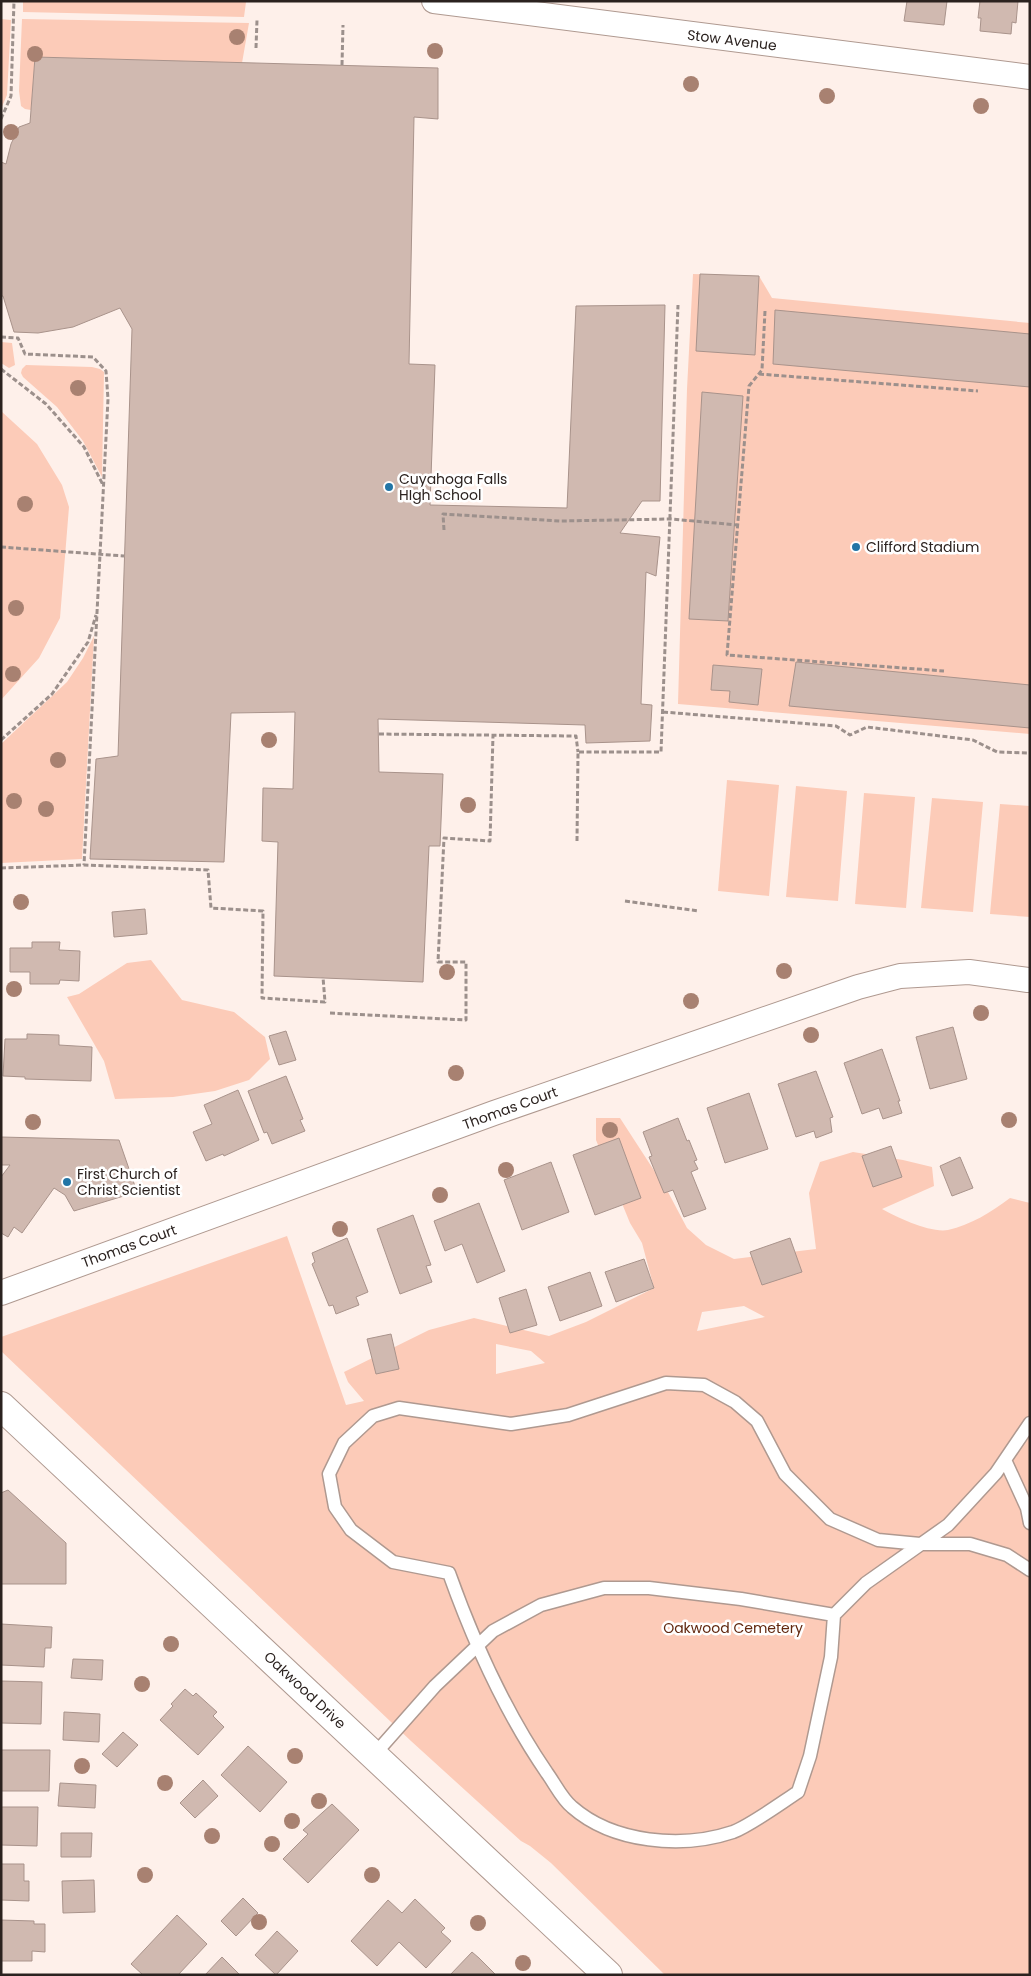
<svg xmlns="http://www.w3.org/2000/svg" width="1031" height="1976" viewBox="0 0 1031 1976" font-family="Poppins,sans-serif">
  <rect width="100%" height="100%" fill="#fef0ea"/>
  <path fill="#fccbb8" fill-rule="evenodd" d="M23,1H241L246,2L244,17L23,12Z
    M1,19L11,20L7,95L1,109Z
    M22,19L249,23L242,63L35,57L31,110L25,109L21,106L19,91Z
    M693,274L759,276L772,298L1030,323V734L678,704L687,389Z
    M1,342L12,343L15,365L9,368L1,363Z
    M26,365L92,367L100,369L104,372L102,477L83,441L57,407L23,377L21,373L22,369Z
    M1,411L37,444L62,485L69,507L60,618L39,658L1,700Z
    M94,636L82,859L1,863V744L67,682L83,658Z
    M727,780L779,785L769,896L718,891Z
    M796,786L847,791L838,901L786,897Z
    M864,793L915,797L906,908L855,904Z
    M932,798L983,802L973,912L921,908Z
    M1000,804L1030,806V917L990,914Z
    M151,960L182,1000L234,1012L265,1037L270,1059L249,1080L215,1091L173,1097L115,1099L104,1061L67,997L79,994L127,963Z
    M596,1118H620L668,1192L687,1228L706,1245L734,1259L816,1249L809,1193L820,1162L853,1152L903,1160L932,1167L934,1186L882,1209C898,1218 930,1233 948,1230C971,1225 991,1212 1010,1198L1030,1203V1975H665L551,1863L530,1846L521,1841L411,1741L1,1351V1337L287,1236L346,1405L364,1401L348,1382L344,1372L429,1330L474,1318L549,1336L586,1322L654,1288L642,1243L630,1223L596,1140ZM744,1306L765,1317L697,1331L702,1312ZM496,1344L531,1351L545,1363L496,1374Z"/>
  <path fill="#d0b9b0" stroke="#a9938b" d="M907,1H947L944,25L904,21Z
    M980,1H1018L1016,23L1012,22L1011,34L980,31L981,18H978Z
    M35,57L438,68V119L414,117L409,364L435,365L430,505L567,508L576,306L665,305L660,501H642L620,533L660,537L656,576L646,572L641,704L652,705L650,741L586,743L585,725L378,719L379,772L443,774L440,846H429L423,982L274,976L278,842L262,841L263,788L293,789L295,712L231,713L224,862L90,859L96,759L118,756L132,329L120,308L73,327L38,333L14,332L3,296H1V162L6,164L11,144L19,127L30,123Z
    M700,274L759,276L755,355L696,351Z
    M775,310L1030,334V387L773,364Z
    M702,392L743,396L728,621L689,619Z
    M796,662L1030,685V728L789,706Z
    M713,665L762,669L758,705L729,702L730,691L711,690Z
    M145,909L147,934L114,937L112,912Z
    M32,942H60L59,950L80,951L79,981L60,980L59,984H30V972H10V948H32Z
    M953,1027L967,1079L930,1089L916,1037Z
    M286,1031L296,1060L279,1065L269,1036Z
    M27,1034L59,1035V1045L92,1047L91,1081L25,1079V1077L3,1076L5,1039H27Z
    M882,1049L900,1101H898L902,1113L883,1119L879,1108L862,1114L844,1063Z
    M816,1071L833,1117L830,1118L832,1132L816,1138L814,1131L796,1137L778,1084Z
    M286,1076L303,1119L300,1120L305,1131L272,1144L267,1132L264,1133L248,1091Z
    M238,1090L259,1140L224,1156L223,1154L206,1161L193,1132L212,1124L204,1105Z
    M749,1093L768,1149L725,1163L707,1108Z
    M678,1118L687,1141L689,1140L697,1160L694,1161L698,1169L691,1172L706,1209L684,1217L673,1190L664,1193L649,1157L652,1156L643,1132Z
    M1,1137L119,1140L137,1192L74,1211L65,1195L54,1188L22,1233L14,1227L8,1237L1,1233V1177L10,1165H1Z
    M619,1138L641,1198L595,1215L573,1155Z
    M891,1146L902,1177L873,1187L862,1156Z
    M960,1157L973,1188L952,1196L940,1166Z
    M551,1162L569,1212L522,1230L504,1180Z
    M479,1203L505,1271L477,1283L462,1244L445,1251L434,1221Z
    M413,1215L431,1265L426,1266L432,1282L400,1294L377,1229Z
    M347,1238L368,1292L356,1297L359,1305L336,1314L333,1305L329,1306L312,1264L315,1262L312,1253Z
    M790,1238L802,1272L762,1285L750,1252Z
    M644,1259L654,1288L616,1302L605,1272Z
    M590,1272L602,1306L560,1321L548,1287Z
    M526,1289L537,1325L510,1333L499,1298Z
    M391,1334L399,1369L376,1374L367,1339Z
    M8,1490L66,1543V1584H1V1493Z
    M1,1624L52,1627L51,1648H45L44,1667L1,1665Z
    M73,1659L103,1660L102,1680L71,1678Z
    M1,1681L42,1682L41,1724L1,1723Z
    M185,1689L193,1696L196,1693L217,1712L213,1716L224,1727L198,1755L160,1720L173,1706L171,1704Z
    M64,1712L100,1714L99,1742L63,1740Z
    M123,1732L138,1745L117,1767L102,1754Z
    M248,1746L287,1782L260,1812L221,1775Z
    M1,1750H50L49,1791H1Z
    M203,1780L218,1796L195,1818L180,1803Z
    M60,1783L96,1785L95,1808L58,1806Z
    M332,1804L359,1830L308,1883L283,1859L308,1834L303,1830Z
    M1,1807H38L37,1846L1,1845Z
    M61,1833H92L91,1857H61Z
    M1,1864H24V1881H29V1901L1,1900Z
    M94,1880L95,1912L63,1913L62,1881Z
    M243,1898L258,1913L236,1936L221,1921Z
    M415,1899L445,1928L441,1932L451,1941L426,1968L399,1942L377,1966L351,1941L388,1900L402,1913Z
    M177,1915L207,1944L178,1975H143L131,1964Z
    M1,1920L34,1921V1924H45V1952L32,1951V1961H1Z
    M277,1931L298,1951L276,1975L255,1955Z
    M472,1952L479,1958L496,1975H450Z
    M222,1957L240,1975H205Z"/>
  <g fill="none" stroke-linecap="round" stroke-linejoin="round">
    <defs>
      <path id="service" d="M1030,1423L996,1473L948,1525L866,1583L834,1615L831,1657L810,1756L798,1792C781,1803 751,1825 733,1832C682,1849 613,1843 572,1807C562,1799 555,1784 547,1773C505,1712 474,1643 449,1573L393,1562L351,1530L335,1507L329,1474L344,1443L373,1416L399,1408L511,1424L568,1415L666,1383L704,1385L735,1402L757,1421L785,1474L830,1519L878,1540L920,1544H970L1007,1555L1030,1570
        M1005,1460L1027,1508L1030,1523
        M374,1755L435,1686L493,1631L541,1605L604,1588H649L741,1599L834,1615"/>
      <path id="minor" d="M434,1L1030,77
        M1,1293L494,1113L858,987L900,976L969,972L1028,980"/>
      <path id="tertiary" d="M1,1406L608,1975"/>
    </defs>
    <use href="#service" stroke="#af9990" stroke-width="15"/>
    <use href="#minor" stroke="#af9990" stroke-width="26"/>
    <use href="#tertiary" stroke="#af9990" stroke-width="30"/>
    <path stroke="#9c908c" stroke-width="3" stroke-dasharray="5 2.5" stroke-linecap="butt" d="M256,48L257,20
      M342,65L343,25
      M1,119L11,96L14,1
      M765,311L762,370L749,386L727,655L944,671
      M1,337L18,338L25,354L93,357L106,371L108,399L84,865
      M1,369L46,404L84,447L103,485
      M759,374L978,391
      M444,530L443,514L560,521L671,519L738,525
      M1,547L124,556
      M663,712L836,726L850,735L867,727L973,740L997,752L1030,753
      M379,734L576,736L578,752
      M1,740L52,694L88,642L96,615
      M577,841L578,752H661L678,305
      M1,868L84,865L208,870L211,908L263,911L262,998L325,1002L323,977
      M625,901L699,911
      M330,1013L466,1020V962H438L444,838L490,841L493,735"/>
    <use href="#service" stroke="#fff" stroke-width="12"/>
    <use href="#minor" stroke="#fff" stroke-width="24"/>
    <use href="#tertiary" stroke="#fff" stroke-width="28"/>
  </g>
  <g fill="#a88171">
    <circle cx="237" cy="37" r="8"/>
    <circle cx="435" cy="51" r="8"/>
    <circle cx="35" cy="54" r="8"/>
    <circle cx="691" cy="84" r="8"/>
    <circle cx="827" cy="96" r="8"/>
    <circle cx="981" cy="106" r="8"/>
    <circle cx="11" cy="132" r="8"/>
    <circle cx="78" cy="388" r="8"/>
    <circle cx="25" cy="504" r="8"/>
    <circle cx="16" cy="608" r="8"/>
    <circle cx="13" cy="674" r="8"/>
    <circle cx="269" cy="740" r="8"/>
    <circle cx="58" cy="760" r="8"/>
    <circle cx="14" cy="801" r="8"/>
    <circle cx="468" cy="805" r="8"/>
    <circle cx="46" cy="809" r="8"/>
    <circle cx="21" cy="902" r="8"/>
    <circle cx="784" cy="971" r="8"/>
    <circle cx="447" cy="972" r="8"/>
    <circle cx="14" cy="989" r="8"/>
    <circle cx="691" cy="1001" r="8"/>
    <circle cx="981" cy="1013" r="8"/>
    <circle cx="811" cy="1035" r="8"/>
    <circle cx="456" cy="1073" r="8"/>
    <circle cx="1009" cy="1120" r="8"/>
    <circle cx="33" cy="1122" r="8"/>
    <circle cx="610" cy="1130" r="8"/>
    <circle cx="506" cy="1170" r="8"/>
    <circle cx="440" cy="1195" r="8"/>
    <circle cx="340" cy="1229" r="8"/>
    <circle cx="171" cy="1644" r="8"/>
    <circle cx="142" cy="1684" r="8"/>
    <circle cx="295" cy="1756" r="8"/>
    <circle cx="82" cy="1766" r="8"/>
    <circle cx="165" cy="1783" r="8"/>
    <circle cx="319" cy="1801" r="8"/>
    <circle cx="292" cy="1821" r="8"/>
    <circle cx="212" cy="1836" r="8"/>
    <circle cx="272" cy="1844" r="8"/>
    <circle cx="145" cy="1875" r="8"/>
    <circle cx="372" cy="1875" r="8"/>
    <circle cx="259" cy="1922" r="8"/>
    <circle cx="478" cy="1923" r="8"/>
    <circle cx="523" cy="1963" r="8"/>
  </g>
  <g fill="#2275a6" stroke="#fff" stroke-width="2">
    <circle cx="389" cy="487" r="5"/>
    <circle cx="856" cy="547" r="5"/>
    <circle cx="67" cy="1182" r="5"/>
  </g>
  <g text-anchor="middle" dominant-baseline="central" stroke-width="5" stroke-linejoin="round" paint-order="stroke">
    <g font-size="14" fill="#2b221f" stroke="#fff">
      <text transform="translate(732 40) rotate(7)">Stow Avenue</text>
      <text transform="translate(510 1108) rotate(-20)">Thomas Court</text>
      <text transform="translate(129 1246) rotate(-20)">Thomas Court</text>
      <text transform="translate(305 1690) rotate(43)">Oakwood Drive</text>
    </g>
    <g font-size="14" fill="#2b221f" stroke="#fff" text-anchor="start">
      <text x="399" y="479">Cuyahoga Falls<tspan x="399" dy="16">HIgh School</tspan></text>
      <text x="866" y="547">Clifford Stadium</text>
      <text x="77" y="1174">First Church of<tspan x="77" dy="16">Christ Scientist</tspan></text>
    </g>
    <g font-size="14" fill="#61270e" stroke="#fff">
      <text x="733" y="1628">Oakwood Cemetery</text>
    </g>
  </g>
  <rect width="1031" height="1976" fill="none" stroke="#2b221f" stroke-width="5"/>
</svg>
